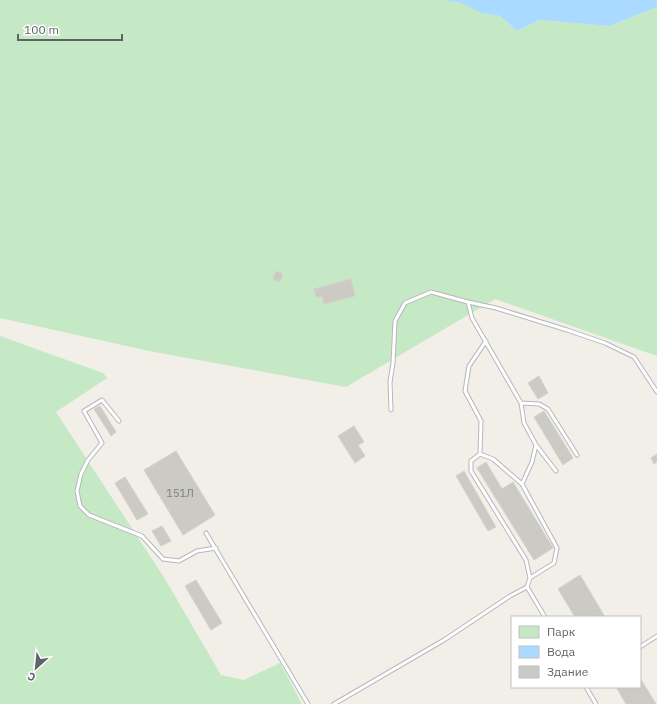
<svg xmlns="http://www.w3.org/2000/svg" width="657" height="704" viewBox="0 0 657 704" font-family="'IBM Plex Sans',sans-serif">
  <rect width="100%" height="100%" fill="#f1efe8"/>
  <path fill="#c5e8c5" d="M0,0H442L461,3L481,13L500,16L517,31L539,20L609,26L657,7V356L495,299L346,387L149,351L0,318Z
    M0,336L103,373L107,378L56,412L165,579L221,675L244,680L280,663L302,704H0Z"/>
  <path fill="#aadaff" d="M442,0H657V7L609,26L539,20L517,31L500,16L481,13L461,3Z"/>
  <path fill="#cccac5" stroke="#d6d1c6" d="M276,271L283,274L280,282L273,279Z
    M351,279L355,296L324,304L322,296L316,297L314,289Z
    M539,376L548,393L538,399L528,383Z
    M100,406L116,432L111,436L94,409Z
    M544,411L573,458L563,465L534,417Z
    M354,426L364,442L358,445L365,456L355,463L338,436Z
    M176,451L215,515L183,535L144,470Z
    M657,454V462L654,464L651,458Z
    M486,462L502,489L513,482L553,548L534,560L477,468Z
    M464,471L496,527L488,531L456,476Z
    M125,477L148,514L137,520L115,483Z
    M162,526L171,541L161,546L152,531Z
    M580,575L605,617H575L558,589Z
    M196,580L222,623L211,630L185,586Z
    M640,678L656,704H626L616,687H640Z"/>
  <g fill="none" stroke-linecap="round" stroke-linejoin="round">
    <defs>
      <path id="service" d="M486,341L469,366L465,391L481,421L480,454L493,459L522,484
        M521,403L539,404L548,409L577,455
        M391,410L390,382L393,363L395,321L405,303L431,292L468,302
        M119,421L102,400L84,411L102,443L88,460L81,474L77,491L80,506L89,515L142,536L163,559L179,561L197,551L216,548
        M480,454L471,461V471L526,560L530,578
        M556,471L536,445L524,423L521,403L472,318L468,302L496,308L567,330L605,343L634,357L657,392
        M206,533L308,704
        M527,587L530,578L554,563L557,548L522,484L532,462L536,445
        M640,647L657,636
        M586,687L596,704
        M334,704L444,640L510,596L527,587L545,617"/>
    </defs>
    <use href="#service" stroke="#b5b8bc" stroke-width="5"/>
    <use href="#service" stroke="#fff" stroke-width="3"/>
  </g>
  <g text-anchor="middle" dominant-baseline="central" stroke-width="3.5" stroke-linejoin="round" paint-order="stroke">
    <g font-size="11" fill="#7a7d7f">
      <text x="180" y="493">151Л</text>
    </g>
  </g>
  <rect x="511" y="616" width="130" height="72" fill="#ffffff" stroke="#bfc1c3"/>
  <rect x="519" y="626" width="20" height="12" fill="#c5e8c5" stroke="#bfc1c3"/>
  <text x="547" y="636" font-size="12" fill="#5f6368">Парк</text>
  <rect x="519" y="646" width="20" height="12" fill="#aadaff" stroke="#bfc1c3"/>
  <text x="547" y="656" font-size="12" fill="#5f6368">Вода</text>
  <rect x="519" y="666" width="20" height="12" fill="#cccac5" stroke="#bfc1c3"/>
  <text x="547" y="676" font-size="12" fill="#5f6368">Здание</text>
  <g transform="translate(36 668) rotate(207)" stroke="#ffffff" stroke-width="3" paint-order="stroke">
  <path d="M0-3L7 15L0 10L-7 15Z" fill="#5f6368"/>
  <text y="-6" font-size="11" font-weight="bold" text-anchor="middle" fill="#5f6368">С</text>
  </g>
  <path d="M18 34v6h104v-6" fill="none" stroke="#5f6368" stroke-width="2"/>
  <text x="24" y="34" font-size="12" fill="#5f6368" stroke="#ffffff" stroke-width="3" paint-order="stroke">100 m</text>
</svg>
